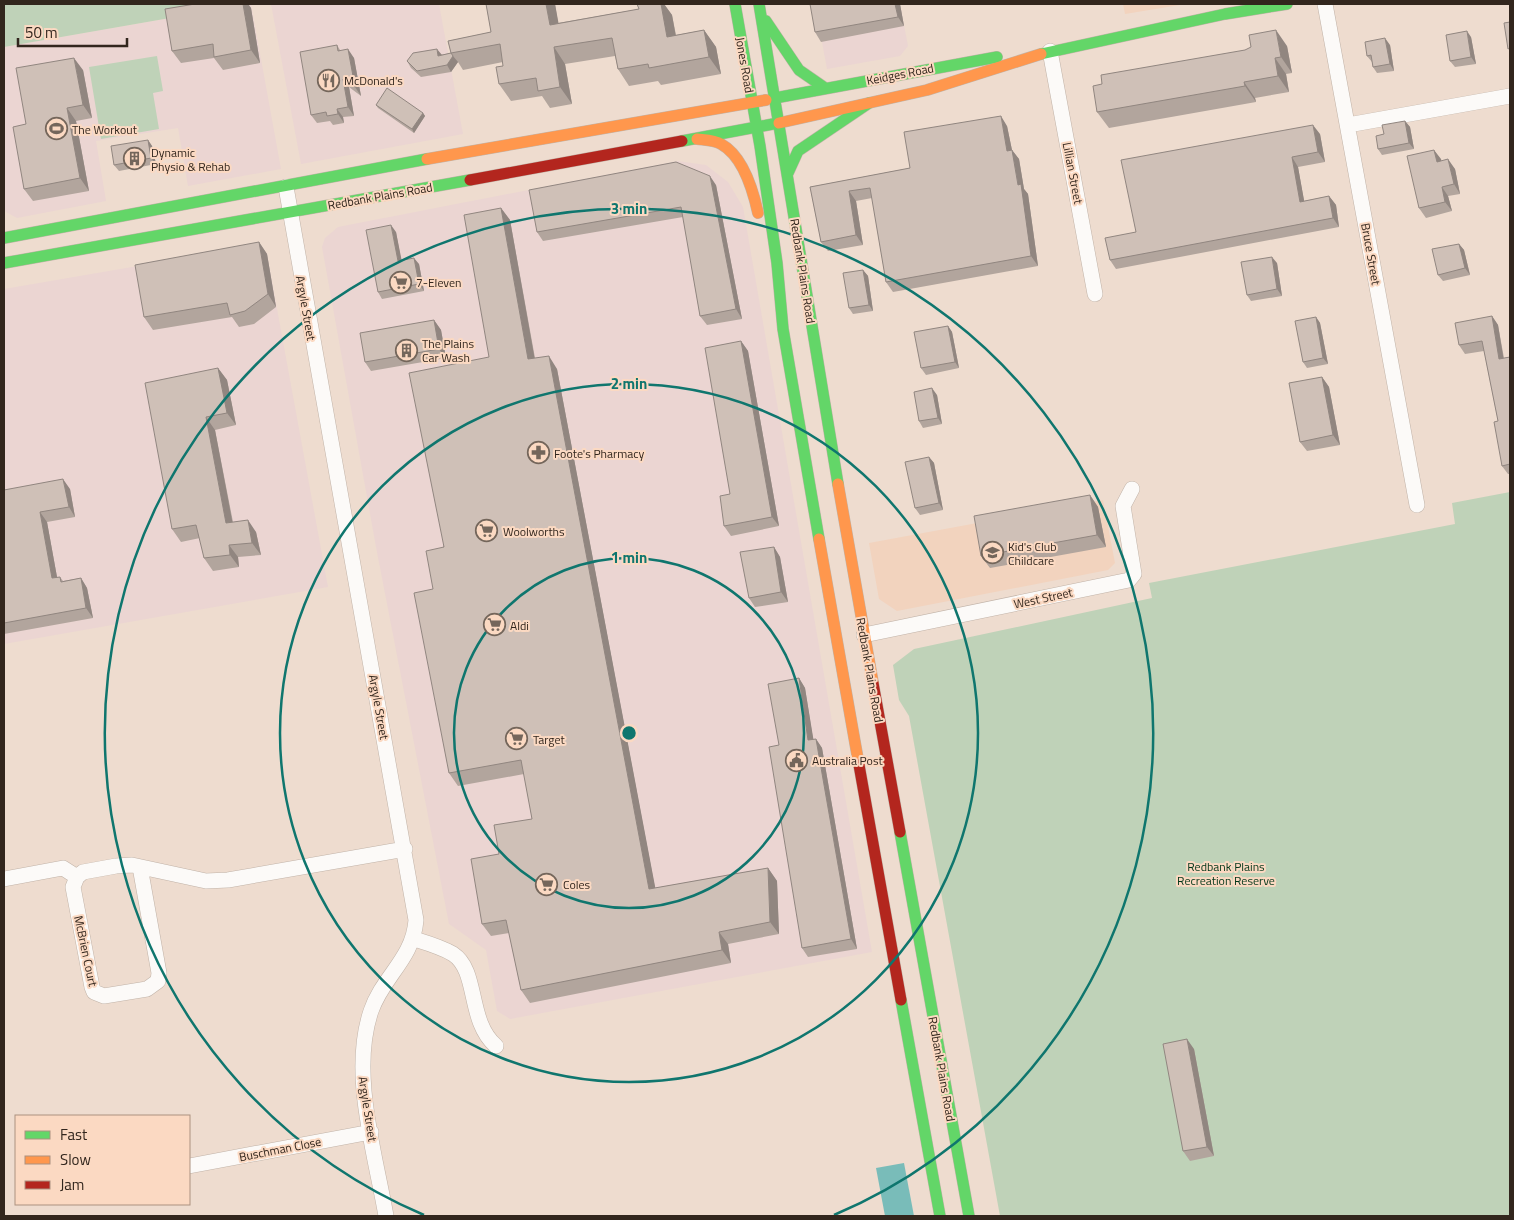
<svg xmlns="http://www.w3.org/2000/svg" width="1514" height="1220" viewBox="0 0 1514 1220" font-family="'Titillium Web',sans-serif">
  <rect width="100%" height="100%" fill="#eedccf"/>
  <path fill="#ebd5d2" d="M251,4L281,169L188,186L178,128L96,141L106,201L17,218L6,212L4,209V47Z
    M271,4H439L463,134L301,164Z
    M820,4H900L908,46L900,56L827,69L815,5Z
    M678,161L706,165L728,182L743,207L872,952L510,1019L497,1011L486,950L449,924L376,547L322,247L325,238L338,227Z
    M260,245L267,254L328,587L4,644V289Z"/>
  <path fill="#f2d3be" d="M1123,4H1186L1125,14Z
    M1103,500L1115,563L1108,570L897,611L879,599L869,543Z"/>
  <path fill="#bfd2b8" d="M8,4H250L4,47V5Z
    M157,56L163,91L153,93L159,129L101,139L89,67Z
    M1510,492V1216H1000L909,716L899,700L893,665L914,649L1152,598L1149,583L1455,524L1452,503Z"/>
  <path fill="#79bcb9" d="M904,1163L914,1216H885L876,1168Z"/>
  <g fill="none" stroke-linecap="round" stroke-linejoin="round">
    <defs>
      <path id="street" d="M1325,4L1417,505
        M1050,51L1095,294
        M1348,125L1510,96
        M286,187L416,920C413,959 383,976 371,1011C350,1073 375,1152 386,1216
        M864,635L1129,580L1134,574L1123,506L1132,489
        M140,867L159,973L158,981L147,989L104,996L94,992L92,987L73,887L77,877L83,872L116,866L132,865L206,881L228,880L405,849
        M4,879L63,868L77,877
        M414,939C427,943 441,947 453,954C479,971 467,1021 496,1046
        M189,1166L371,1132"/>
      <path id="fast" d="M735,4L760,146L777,263L783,329L819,539
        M759,4L838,484
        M766,21L799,70L825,88
        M1041,54L1225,14L1287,4
        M775,98L997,57
        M682,141L773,124
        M788,173L798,151L869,103
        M4,238L427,159
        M4,263L470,180
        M900,832L969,1216
        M901,1000L940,1216"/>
      <path id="slow" d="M779,123L927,90L1041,54
        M697,139C705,140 714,140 721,144C743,156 753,190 758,213
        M427,159L766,100
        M838,484L873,683
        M819,539L859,765"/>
      <path id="jam" d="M470,180L682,141
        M873,683L900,832
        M859,765L901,1000"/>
    </defs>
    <use href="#street" stroke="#c1b3a8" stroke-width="16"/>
    <use href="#fast" stroke="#c1b3a8" stroke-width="12"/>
    <use href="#slow" stroke="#c1b3a8" stroke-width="12"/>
    <use href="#jam" stroke="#c1b3a8" stroke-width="12"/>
    <use href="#street" stroke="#fcfaf8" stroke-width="15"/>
    <use href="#fast" stroke="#63d668" stroke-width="11"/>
    <use href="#slow" stroke="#ff974d" stroke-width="11"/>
    <use href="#jam" stroke="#b3261e" stroke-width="11"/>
  </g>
  <path fill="#b2a59d" d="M195,4H248L251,8L260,63L223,70L214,58L181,63L172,51Z
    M486,4H555L558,23L639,9L637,4H664L672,15L676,35L704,30L716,47L721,74L661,85L658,81L629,86L618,69L615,56L565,64L572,104L550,108L542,96L511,101L499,84L503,66V62L463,70L458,62L451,72L421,77L411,68L407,61L451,53L448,41L491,32Z
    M900,4L904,26L821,42L815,32Z
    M1471,37L1476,64L1455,67L1450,61Z
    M337,45L340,50L354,58L361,96L349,87L354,116L343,117L344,123L333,125L330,121L317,123L311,115Z
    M1390,45L1394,71L1377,73L1373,67L1372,62L1367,56Z
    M1287,46L1292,73L1286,74L1289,92L1255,98L1256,102L1109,128L1097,112Z
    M83,70L92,118L76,121L89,191L33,201L24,189Z
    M376,105L423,113L425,116L414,133L378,108Z
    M1405,121L1410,127L1414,149L1382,155L1378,149L1384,134Z
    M1007,126L1012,150L1019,159L1024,189L1028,194L1038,266L893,292L886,282L872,198L856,201L863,245L828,251L821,242L810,187L910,168Z
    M1320,134L1325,162L1298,167L1304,201L1329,196L1336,205L1339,227L1116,269L1110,260L1136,232Z
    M148,140L152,146L156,164L119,171L114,165Z
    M1434,150L1441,161L1455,169L1460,194L1448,196L1452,211L1426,218L1419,208Z
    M716,185L742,319L707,325L700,316L683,217L543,241L537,232Z
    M501,208L510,220L535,358L557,369L655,888L768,868L777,881L779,934L728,944L731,963L530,1003L521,990L509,933L491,936L482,924L499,854L532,819L524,774L458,786L449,773L433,589L489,357Z
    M396,232L401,260L419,264L424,291L382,299L378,292Z
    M259,242L267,254L276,307L254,324L239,327L232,317L153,330L144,317Z
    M1459,244L1464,250L1470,275L1443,281L1438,275Z
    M1277,263L1282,296L1251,301L1247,295Z
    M863,270L868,276L873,311L853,314L849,308Z
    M1492,316L1498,325L1504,358L1510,357V474H1508L1502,466L1498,421L1484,351L1465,354L1459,345Z
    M1316,317L1320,323L1328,364L1307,368L1303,362Z
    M434,320L441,330L446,358L371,371L365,362Z
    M948,326L952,332L959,368L926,375L921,368Z
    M741,341L748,351L779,526L731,536L724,526L730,494Z
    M218,368L227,380L236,425L215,430L233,522L256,532L261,555L238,557L239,567L213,571L204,558L200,538L181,542L172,529Z
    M1322,377L1329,387L1340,445L1307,451L1300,442Z
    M937,395L942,424L923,428L919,421Z
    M929,457L934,463L943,510L920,515L915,508Z
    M70,489L75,517L47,522L57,577H60L63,581L81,578L87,588L93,618L4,634V490Z
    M1090,495L1098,507L1106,547L990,568L981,556Z
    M774,547L780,557L788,602L755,607L749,598Z
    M799,678L805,688L813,739H816L822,748L857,949L808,957L802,948L779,745Z
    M1194,1049L1214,1156L1190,1161L1183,1151Z"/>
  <path fill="#918680" d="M243,4H248L251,8L260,63L251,50Z
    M546,4H555L562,42L550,25Z
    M661,4H664L672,15L679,54L667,37Z
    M895,4H900L904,26L898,17Z
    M704,30L716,47L721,74L709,57Z
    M1276,30L1287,46L1292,73L1281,57Z
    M1467,31L1471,37L1476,64L1471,57Z
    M1385,38L1390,45L1394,71L1390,64Z
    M554,47L565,64L572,104L560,87Z
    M348,49L354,58L361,96L355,87Z
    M437,49L442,55L438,56Z
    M453,56L458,62L451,72L447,65Z
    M74,58L83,70L92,118L83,105Z
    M1275,58L1286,74L1289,92L1278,76Z
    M343,79L349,87L354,116L348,107Z
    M1244,82L1255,98L1256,102L1245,86Z
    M67,108L76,121L89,191L80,178Z
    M337,109L343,117L344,123L338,114Z
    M423,113L425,116L414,133L412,129Z
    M1001,116L1007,126L1014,160L1007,151Z
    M1405,121L1410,127L1414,149L1409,143Z
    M1313,125L1320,134L1325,162L1318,152Z
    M148,140L152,146L156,164L151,158Z
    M1012,150L1019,159L1024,189L1028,194L1038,266L1031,256Z
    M1434,150L1441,159L1444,171L1437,162Z
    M1292,157L1298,167L1306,211L1300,202Z
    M1448,159L1455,169L1460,194L1454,184Z
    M710,176L716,185L742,319L736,309Z
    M1442,187L1448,196L1452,211L1445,202Z
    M849,191L856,201L863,245L856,235Z
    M1329,196L1336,205L1339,227L1333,218Z
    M501,208L510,220L537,372L528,359Z
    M391,225L396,232L403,267L398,261Z
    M259,242L267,254L276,307L268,294Z
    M1459,244L1464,250L1470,275L1465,268Z
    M1272,257L1277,263L1282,296L1277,289Z
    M414,258L419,264L424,291L419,284Z
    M863,270L868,276L873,311L869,305Z
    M1492,316L1498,325L1505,368L1499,359Z
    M1316,317L1320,323L1328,364L1323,358Z
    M434,320L441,330L446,358L439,349Z
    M948,326L952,332L959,368L955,362Z
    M741,341L748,351L779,526L772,517Z
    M549,356L557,369L658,902L649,889Z
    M218,368L227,380L236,425L227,413Z
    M1322,377L1329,387L1340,445L1333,435Z
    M932,388L937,395L942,424L938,418Z
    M206,417L215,430L235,536L226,523Z
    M929,457L934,463L943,510L939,503Z
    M63,479L70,489L75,517L69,507Z
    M1090,495L1098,507L1106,547L1097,535Z
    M40,512L47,522L59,588L52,578Z
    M248,520L256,532L261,555L252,543Z
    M229,545L238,557L239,567L230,555Z
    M774,547L780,557L788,602L781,592Z
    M81,578L87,588L93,618L86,608Z
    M799,678L805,688L815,749L808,740Z
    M816,739L822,748L857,949L851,939Z
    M768,868L777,881L779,934L770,922Z
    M719,932L728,944L731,963L722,950Z
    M1187,1039L1194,1049L1214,1156L1207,1147Z"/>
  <path fill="#cfc0b7" stroke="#918680" d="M195,4H243L251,50L214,57L213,44L172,51L165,9Z
    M486,4H546L550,25L639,9L637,4H661L667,37L704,30L709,57L649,68L648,64L618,69L612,38L554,47L560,87L538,91L536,78L499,84L496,67L503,66L500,44L451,53L448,41L491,32Z
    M810,4H895L898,17L815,32Z
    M1510,22V48L1508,49L1504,23Z
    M1276,30L1281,57L1275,58L1278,76L1244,82L1245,86L1097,112L1093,86L1102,84L1101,75L1245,50L1251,47L1249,35Z
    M1467,31L1471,57L1450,61L1446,35Z
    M1385,38L1390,64L1373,67L1371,55L1367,56L1365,42Z
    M337,45L338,51L348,49L355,87L343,79L348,107L337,109L338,114L327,116L326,112L311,115L300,52Z
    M437,49L438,56L451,53L453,56L447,65L417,71L407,61L413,53Z
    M74,58L83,105L67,108L80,178L24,189L13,127L26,124L16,68Z
    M387,88L423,113L412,129L376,105Z
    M1001,116L1007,151L1012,150L1018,185L1021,184L1031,256L886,282L870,188L849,191L856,235L821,242L810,187L910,168L904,132Z
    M1405,121L1409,143L1378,149L1376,136L1384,134L1382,125Z
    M1313,125L1318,152L1292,157L1300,202L1329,196L1333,218L1110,260L1105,238L1136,232L1121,160Z
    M148,140L151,158L114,165L111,146Z
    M1434,150L1437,162L1448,159L1454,184L1442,187L1445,202L1419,208L1407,156Z
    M676,162L710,176L736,309L700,316L681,207L537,232L529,190Z
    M501,208L528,359L549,356L649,889L768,868L770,922L719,932L722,950L521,990L506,920L482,924L471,859L499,854L494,825L532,819L521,760L449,773L414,593L433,589L426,551L444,547L409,373L489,357L464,215Z
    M391,225L398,261L414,258L419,284L378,292L366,230Z
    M259,242L268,294L245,311L230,315L227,303L144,317L135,265Z
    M1459,244L1465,268L1438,275L1432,249Z
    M1272,257L1277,289L1247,295L1241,262Z
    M863,270L869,305L849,308L843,273Z
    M1492,316L1499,359L1510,357V464L1502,466L1494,422L1498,421L1482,341L1459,345L1455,323Z
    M1316,317L1323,358L1303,362L1295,321Z
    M434,320L439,349L365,362L360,333Z
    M948,326L955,362L921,368L914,332Z
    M741,341L772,517L724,526L720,496L730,494L705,348Z
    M218,368L227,413L206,417L226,523L248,520L252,543L229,545L230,555L204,558L196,525L172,529L145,383Z
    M1322,377L1333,435L1300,442L1289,383Z
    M932,388L938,418L919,421L914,392Z
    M929,457L939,503L915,508L905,462Z
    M63,479L69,507L40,512L52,578L60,577L61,582L81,578L86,608L4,623V490Z
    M1090,495L1097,535L981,556L974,516Z
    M774,547L781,592L749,598L740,552Z
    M799,678L808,740L816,739L851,939L802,948L769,747L779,745L768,684Z
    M1187,1039L1207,1147L1183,1151L1163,1044Z"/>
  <g fill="none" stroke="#0f766e" stroke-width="2.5">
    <circle cx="629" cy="733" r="175"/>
    <circle cx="629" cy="733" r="349"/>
    <path d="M424 1215A524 524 0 1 1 834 1215"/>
  </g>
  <defs>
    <symbol id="restaurant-ring" viewBox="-11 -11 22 22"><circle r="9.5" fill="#fbd9c2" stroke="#74665b" stroke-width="1.5"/><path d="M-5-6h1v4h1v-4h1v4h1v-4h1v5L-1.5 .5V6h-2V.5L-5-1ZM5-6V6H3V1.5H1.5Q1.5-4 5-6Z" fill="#74665b"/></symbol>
    <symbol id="stadium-ring" viewBox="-11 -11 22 22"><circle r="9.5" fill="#fbd9c2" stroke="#74665b" stroke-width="1.5"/><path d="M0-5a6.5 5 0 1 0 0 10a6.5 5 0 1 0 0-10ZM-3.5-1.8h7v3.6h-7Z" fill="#74665b"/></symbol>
    <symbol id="building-ring" viewBox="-11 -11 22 22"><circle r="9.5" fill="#fbd9c2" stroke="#74665b" stroke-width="1.5"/><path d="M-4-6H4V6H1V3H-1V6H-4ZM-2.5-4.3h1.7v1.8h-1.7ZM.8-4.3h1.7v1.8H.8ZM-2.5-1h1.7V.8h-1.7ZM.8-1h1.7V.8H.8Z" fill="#74665b"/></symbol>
    <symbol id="supermarket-ring" viewBox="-11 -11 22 22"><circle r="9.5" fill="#fbd9c2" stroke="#74665b" stroke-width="1.5"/><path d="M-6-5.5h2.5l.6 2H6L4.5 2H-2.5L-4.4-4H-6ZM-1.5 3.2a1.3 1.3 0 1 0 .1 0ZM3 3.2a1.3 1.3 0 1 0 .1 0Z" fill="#74665b"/></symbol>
    <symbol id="pharmacy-ring" viewBox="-11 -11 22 22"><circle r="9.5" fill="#fbd9c2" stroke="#74665b" stroke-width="1.5"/><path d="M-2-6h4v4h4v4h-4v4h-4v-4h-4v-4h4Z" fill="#74665b"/></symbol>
    <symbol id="school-ring" viewBox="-11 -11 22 22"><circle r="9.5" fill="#fbd9c2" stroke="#74665b" stroke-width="1.5"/><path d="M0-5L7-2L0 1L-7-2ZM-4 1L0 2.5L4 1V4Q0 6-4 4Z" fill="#74665b"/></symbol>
    <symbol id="civic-ring" viewBox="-11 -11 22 22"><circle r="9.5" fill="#fbd9c2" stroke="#74665b" stroke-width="1.5"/><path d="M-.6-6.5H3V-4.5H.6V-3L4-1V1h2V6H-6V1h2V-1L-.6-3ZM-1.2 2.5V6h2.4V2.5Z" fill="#74665b"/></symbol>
  </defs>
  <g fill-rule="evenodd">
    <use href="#restaurant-ring" x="316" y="68" width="25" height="25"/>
    <use href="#stadium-ring" x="44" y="116" width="25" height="25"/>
    <use href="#building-ring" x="122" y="146" width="25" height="25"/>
    <use href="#supermarket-ring" x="388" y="270" width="25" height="25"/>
    <use href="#building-ring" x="394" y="338" width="25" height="25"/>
    <use href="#pharmacy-ring" x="526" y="440" width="25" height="25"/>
    <use href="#supermarket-ring" x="474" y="518" width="25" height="25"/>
    <use href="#school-ring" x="980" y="540" width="25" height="25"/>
    <use href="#supermarket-ring" x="482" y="612" width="25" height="25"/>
    <use href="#supermarket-ring" x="504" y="726" width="25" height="25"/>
    <use href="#civic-ring" x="784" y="748" width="25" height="25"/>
    <use href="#supermarket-ring" x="534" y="872" width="25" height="25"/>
  </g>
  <g text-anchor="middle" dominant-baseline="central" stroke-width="4" stroke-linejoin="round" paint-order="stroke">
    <g font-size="12" fill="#32261d" stroke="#fbd9c2">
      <text transform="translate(745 65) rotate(80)">Jones Road</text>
      <text transform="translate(900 74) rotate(-11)">Keidges Road</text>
      <text transform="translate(1073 173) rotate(79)">Lillian Street</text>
      <text transform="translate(380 196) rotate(-10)">Redbank Plains Road</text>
      <text transform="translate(1371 254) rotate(80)">Bruce Street</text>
      <text transform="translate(803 271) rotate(81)">Redbank Plains Road</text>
      <text transform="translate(306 308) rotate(80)">Argyle Street</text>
      <text transform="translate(1043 598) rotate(-12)">West Street</text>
      <text transform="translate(870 670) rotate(80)">Redbank Plains Road</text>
      <text transform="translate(379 707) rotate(80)">Argyle Street</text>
      <text transform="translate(86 951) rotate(78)">McBrien Court</text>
      <text transform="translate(942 1069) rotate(80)">Redbank Plains Road</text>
      <text transform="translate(368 1109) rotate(81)">Argyle Street</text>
      <text transform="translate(280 1149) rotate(-11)">Buschman Close</text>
    </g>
    <g font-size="12" fill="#32261d" stroke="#fbd9c2" text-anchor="start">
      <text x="344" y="80">McDonald's</text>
      <text x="72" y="129">The Workout</text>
      <text x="151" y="152">Dynamic<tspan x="151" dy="14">Physio &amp; Rehab</tspan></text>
      <text x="416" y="282">7-Eleven</text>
      <text x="422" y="343">The Plains<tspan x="422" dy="14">Car Wash</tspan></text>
      <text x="554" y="453">Foote's Pharmacy</text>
      <text x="503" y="531">Woolworths</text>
      <text x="1008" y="546">Kid's Club<tspan x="1008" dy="14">Childcare</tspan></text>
      <text x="510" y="625">Aldi</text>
      <text x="533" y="739">Target</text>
      <text x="812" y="760">Australia Post</text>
      <text x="563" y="884">Coles</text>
    </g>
    <g font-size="12" fill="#003518" stroke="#fbd9c2">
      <text x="1226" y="866">Redbank Plains<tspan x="1226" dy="14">Recreation Reserve</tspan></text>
    </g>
  </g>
  <circle cx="629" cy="733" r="8" fill="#0f766e" stroke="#fbd9c2" stroke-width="2.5"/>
  <g font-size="15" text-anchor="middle" font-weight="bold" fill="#0f766e" stroke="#fbd9c2" stroke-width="4" stroke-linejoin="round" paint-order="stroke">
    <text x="629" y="214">3 min</text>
    <text x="629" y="389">2 min</text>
    <text x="629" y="563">1 min</text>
  </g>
  <rect width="1514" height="1220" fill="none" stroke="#32261d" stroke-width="10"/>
  <rect x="15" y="1115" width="175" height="90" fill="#fbd9c2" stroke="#ab9180"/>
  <rect x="25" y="1131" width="25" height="8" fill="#63d668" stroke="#ab9180"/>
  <text x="60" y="1140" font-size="15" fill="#32261d">Fast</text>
  <rect x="25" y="1156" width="25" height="8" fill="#ff974d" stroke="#ab9180"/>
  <text x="60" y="1165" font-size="15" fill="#32261d">Slow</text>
  <rect x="25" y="1181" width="25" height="8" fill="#b3261e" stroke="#ab9180"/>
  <text x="60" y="1190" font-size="15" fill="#32261d">Jam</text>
  <path d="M18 38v8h109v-8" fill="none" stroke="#32261d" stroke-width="2.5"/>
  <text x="25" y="38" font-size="15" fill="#32261d" stroke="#fbd9c2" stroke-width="4" paint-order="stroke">50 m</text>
</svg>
